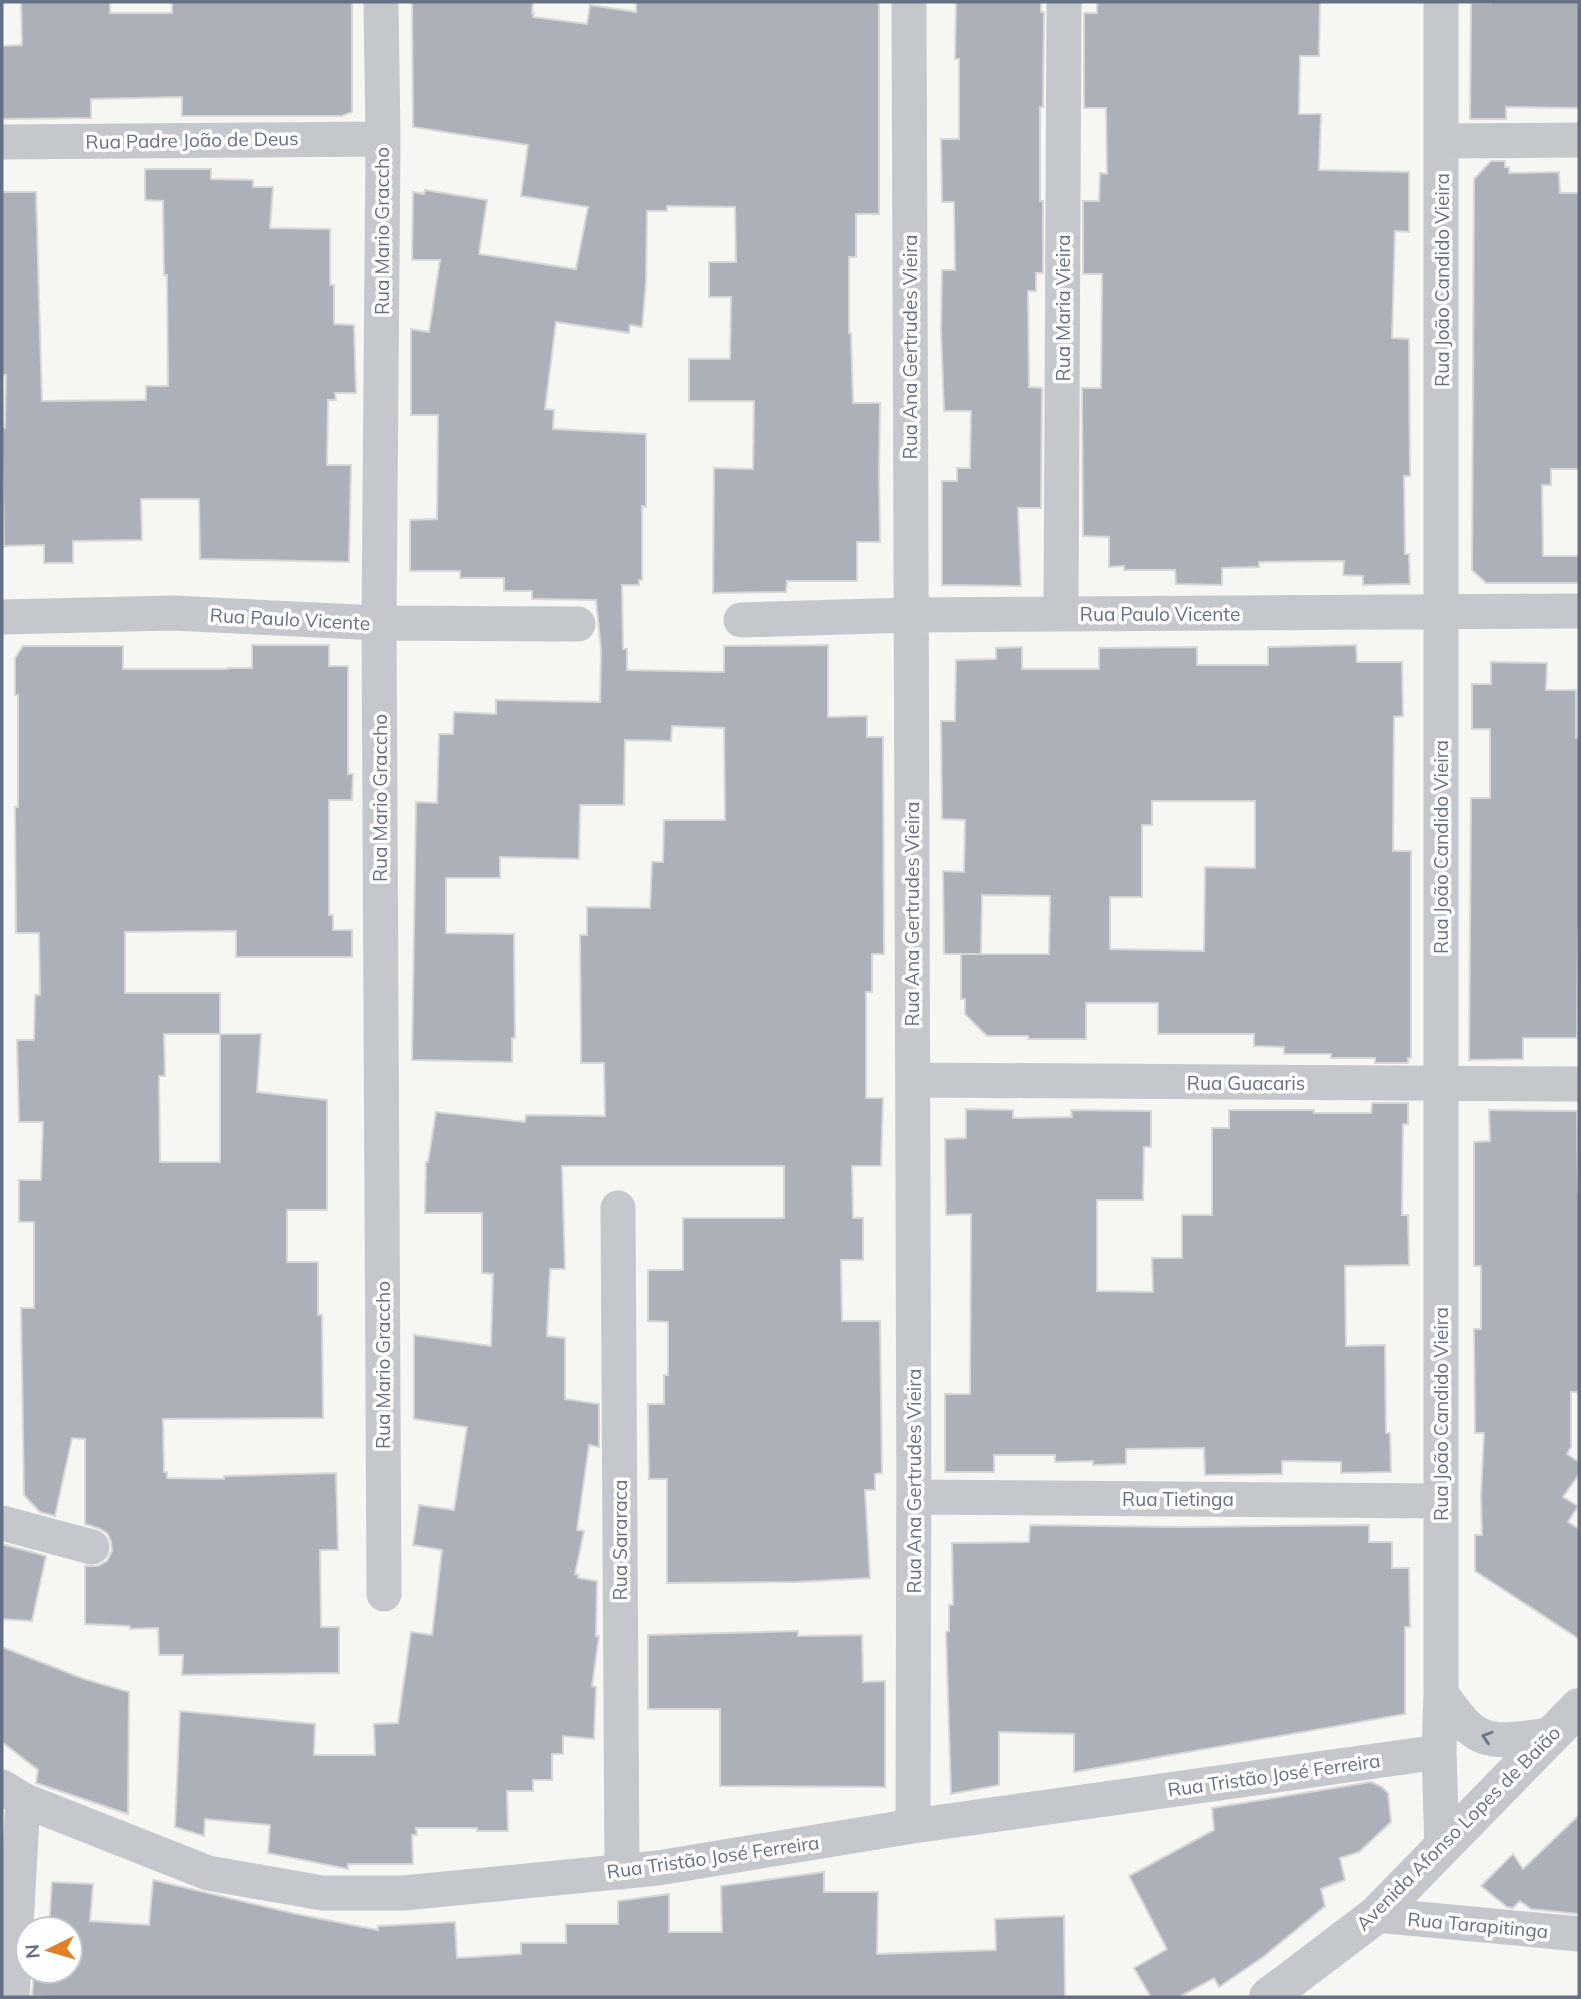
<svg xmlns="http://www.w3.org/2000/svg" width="1581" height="1999" viewBox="0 0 1581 1999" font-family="Mulish,sans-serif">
  <rect width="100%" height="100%" fill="#f6f6f3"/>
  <path fill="#acb1b9" stroke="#d7d8d6" stroke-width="2" fill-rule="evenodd" d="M21,2H110V13H172V2H352V112L342,116H182V97L91,99V118L2,119V46L22,45Z
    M412,2H533L532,13H534L533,17L587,24L590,5L636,12V2H879V214H856V257H849V333H851L853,403H880L879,471L880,542H857V581H787L786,592L713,593L714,468L753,469L754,401H689V359H730L731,297H709V262H736L735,207L667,206V211H647L646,282L642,327L630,325L629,333L556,322L545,409L554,410L553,429L646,434V507L642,506V580H639V585H622L623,649H627V670L724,672V646L828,645V717L867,716V737H883L884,954H872V992H866V1098H883L881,1166H852L853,1218H863V1260H841L842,1321H880L882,1473L875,1474V1490H865L870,1578L797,1582L667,1583V1479H649L648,1410V1404H664V1375H668V1322L648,1321V1270H683V1218H784V1166H562L565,1269H550L547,1336L565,1338V1399L599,1404V1447L589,1445L577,1530L584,1531L575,1574L579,1575L578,1578L597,1581L596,1636H599L592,1686L596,1687L594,1739L563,1736V1754H552V1780H533V1791H507L508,1831H477V1828H416L417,1835H412L413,1864H348V1869L268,1853L270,1825L205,1819L204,1836L175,1827L180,1711L315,1724L314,1755H375L374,1724L398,1723L411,1632L432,1635L442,1550L413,1545L419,1505L454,1510L467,1427L414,1419V1335L491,1346L493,1274L482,1273V1213H425L426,1162H428L436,1112L525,1122L526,1115L605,1116L604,1063H581L580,935H587V907L650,908L652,862H663L664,820H725L724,728L672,726L671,741L625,740L624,805H580L579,859L500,857V878H446V933L514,934L515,1038H512V1062L412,1060L416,802L437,803L439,734H453L454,712L496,714V700L600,702L601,650L596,600L532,599V591H504V578H460V571H410V520L437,519L438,415H411V329L429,332L440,260H412L413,192L424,194L425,190L487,200L479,254L576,269L588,207L521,196L528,145L413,127Z
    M956,2H1041V12H1044L1043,107H1040V201H1043V273H1036V291H1028L1029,387L1042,388L1041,508H1018L1021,586L942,585V481H957V468H970L971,411H944L941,331L942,270H955L954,202H942L941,139H959V59H955Z
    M1097,2H1320L1319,56H1300L1299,114H1321L1319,170L1409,172V232L1395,231L1392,338L1409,339L1410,476H1404L1405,554H1409L1410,584L1363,585V576L1343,575L1344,561L1259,562V567L1222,568V585L1176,584L1175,570H1124V566L1109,567V537L1083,536L1082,388H1101L1102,274H1083V201H1099L1100,173L1107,174L1106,108H1084V13H1097Z
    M1491,2H1579V108L1506,107V119H1470L1471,3H1491Z
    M1491,161H1505V167H1509V173L1559,172L1560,193H1579V469H1551V485H1542L1543,556H1579V583H1486L1472,570L1474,179Z
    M145,169H211V179L253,180V187H273L270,228L330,229V285H334V324L354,325L356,393H335L336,400H328L327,465H351L349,562L200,559L199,499H141L142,540L73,541V563H44V545L4,546L2,428H5L6,375H2V192H36L42,401L146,400V386H168L167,275H164L163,201L145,200Z
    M252,645H329V666H348V774H353L352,800H329V915H333V930H352V957H236V931L125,932V993H220V1034H261L257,1092L327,1100V1210H287V1262H318V1315H322L323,1418L163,1419L164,1472H167V1478L224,1479V1476L336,1473L338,1550H320L321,1627H339V1673L182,1675L183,1655H159L158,1628L130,1629V1626L85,1624V1566H98L107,1561L112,1551L111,1541L107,1533L98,1528L85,1524V1439L72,1438L55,1516L40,1512L24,1495L21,1308H34V1222H19V1180H41L43,1122H19L17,1040H34L35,995H40L39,933H16L15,807H18V695H15V658L23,646H123V669H228V668H252ZM164,1034H220V1162H160L159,1076H165Z
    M1356,645L1357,662H1402L1403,716L1394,717L1393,851H1411V1058H1408V1063H1375V1058H1331V1054H1284V1047L1254,1046V1034H1158V1003H1086V1039H1028V1036H987L965,1014V999H961V954H1049L1050,896L982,895L981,954H944L943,871L964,872L965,820L942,819L941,721H955L956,660L996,659V648L1022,647V669H1099V648L1197,647V665H1268V647ZM1152,801H1255V868L1205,867L1204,951L1110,949V897H1142V825H1152Z
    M1491,662L1547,663L1546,690H1576V738H1579V929H1578L1577,1038H1523V1059L1469,1060L1471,798H1490V729H1472V684H1491Z
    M1372,1103H1408V1124H1403L1402,1215H1408L1409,1265L1345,1266L1346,1346L1385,1345L1386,1433H1390L1391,1472L1341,1473V1462L1282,1461V1474L1205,1475L1204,1448L1126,1449V1464L1093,1465V1461L1055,1462V1455H994V1472H945V1394H970L971,1214L946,1215L945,1139L966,1138V1109L1013,1110V1118L1072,1117L1071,1110L1151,1111V1147H1144L1143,1200H1097V1291L1153,1292L1152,1258H1182V1215H1212V1128H1229V1110H1314V1113H1371Z
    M1489,1110L1577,1111L1578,1193H1579V1392H1571V1447L1567,1454L1579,1462V1474L1563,1497L1578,1506L1568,1522L1579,1529V1639L1475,1571V1535H1482L1481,1495L1484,1433H1475L1474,1329H1481V1266H1474V1142L1490,1141Z
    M1030,1525L1180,1527L1369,1525V1542H1392V1568H1409L1410,1627H1405V1714L1074,1772V1734L999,1732V1785L951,1794L946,1632L949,1631V1605H953L952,1543L1029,1542Z
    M2,1544L46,1556L32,1621L2,1619Z
    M798,1631V1636L862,1635L863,1682L885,1681V1787L720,1786V1709H648V1635Z
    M2,1647L84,1679L129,1692L128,1814L36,1783L38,1770L2,1742Z
    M1371,1782L1382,1787L1388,1793L1391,1822L1359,1852L1340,1858L1345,1880L1321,1889L1325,1906L1263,1957L1219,1987L1214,1978L1179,1997H1151L1134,1968L1167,1949L1129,1876L1214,1830L1212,1808Z
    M1579,1815V1914L1531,1909L1520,1901L1513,1908L1507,1907L1481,1886L1513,1854L1523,1869Z
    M824,1872V1892H878L877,1954L996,1950L995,1919L1064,1916L1065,1997H53L32,1996L34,1971H70V1929H49L52,1882L93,1884L90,1921L149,1925L153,1880L296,1914L378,1930V1926L455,1922L457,1958L521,1954V1943H566V1924H618V1901L669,1894V1932H722L721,1886Z"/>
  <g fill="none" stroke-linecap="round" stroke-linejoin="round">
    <path stroke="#c4c7cb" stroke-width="35" d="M381,2L383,139L379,623L384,1594
      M909,2C910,610 916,1218 913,1826
      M1441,2V1693L1439,1752L1442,1847
      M1442,141L1579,140
      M2,142L383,139
      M1061,614L1064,2
      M2,617L173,613L379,623L578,624
      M741,620L910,615L1579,611
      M913,1080L1579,1084
      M618,1208L622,1872
      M915,1497L1441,1501
      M2,1523L92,1547
      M1441,1693C1478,1749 1490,1742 1552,1735
      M2,1787L23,1800L208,1873L322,1893H404L658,1868L913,1826L1439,1752
      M1376,1915L1579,1934
      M12,1997L23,1800"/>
    <path stroke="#c4c7cb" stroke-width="38" d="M1268,1997L1376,1915L1579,1707"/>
  </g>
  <defs><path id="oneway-chevron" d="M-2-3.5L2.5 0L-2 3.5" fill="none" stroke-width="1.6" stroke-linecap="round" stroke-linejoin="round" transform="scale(1.75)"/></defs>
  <use stroke="#6b7488" href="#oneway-chevron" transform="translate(1487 1737) rotate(-162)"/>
  <g text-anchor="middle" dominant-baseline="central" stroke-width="7" stroke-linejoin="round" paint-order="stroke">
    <g font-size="19" fill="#667084" stroke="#fff">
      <text transform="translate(192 140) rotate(-1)">Rua Padre João de Deus</text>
      <text transform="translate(382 231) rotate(-90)">Rua Mario Graccho</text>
      <text transform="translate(1442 280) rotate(-90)">Rua João Candido Vieira</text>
      <text transform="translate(1063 308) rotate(-90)">Rua Maria Vieira</text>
      <text transform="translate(910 347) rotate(-90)">Rua Ana Gertrudes Vieira</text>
      <text x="1160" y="614">Rua Paulo Vicente</text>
      <text transform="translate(290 619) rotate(3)">Rua Paulo Vicente</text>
      <text transform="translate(380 798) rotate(-90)">Rua Mario Graccho</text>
      <text transform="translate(1441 847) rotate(-90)">Rua João Candido Vieira</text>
      <text transform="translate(912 914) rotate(-90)">Rua Ana Gertrudes Vieira</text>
      <text x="1246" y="1083">Rua Guacaris</text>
      <text transform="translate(383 1365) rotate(-90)">Rua Mario Graccho</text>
      <text transform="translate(1441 1414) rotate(-90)">Rua João Candido Vieira</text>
      <text transform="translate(914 1481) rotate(-90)">Rua Ana Gertrudes Vieira</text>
      <text x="1178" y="1499">Rua Tietinga</text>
      <text transform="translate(620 1540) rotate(-90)">Rua Sararaca</text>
      <text transform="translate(1274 1775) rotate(-8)">Rua Tristão José Ferreira</text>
      <text transform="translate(1458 1828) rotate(-45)">Avenida Afonso Lopes de Baião</text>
      <text transform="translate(713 1857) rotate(-8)">Rua Tristão José Ferreira</text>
      <text transform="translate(1478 1925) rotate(5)">Rua Tarapitinga</text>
    </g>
  </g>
  <rect width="1581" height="1999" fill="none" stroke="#667084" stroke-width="7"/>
  <g transform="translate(49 1950) rotate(265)"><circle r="33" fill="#ffffff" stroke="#c2c6ce" stroke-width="2"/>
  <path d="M0-5L12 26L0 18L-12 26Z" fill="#df7f2a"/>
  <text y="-10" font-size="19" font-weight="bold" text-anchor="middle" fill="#667084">N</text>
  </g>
</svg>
